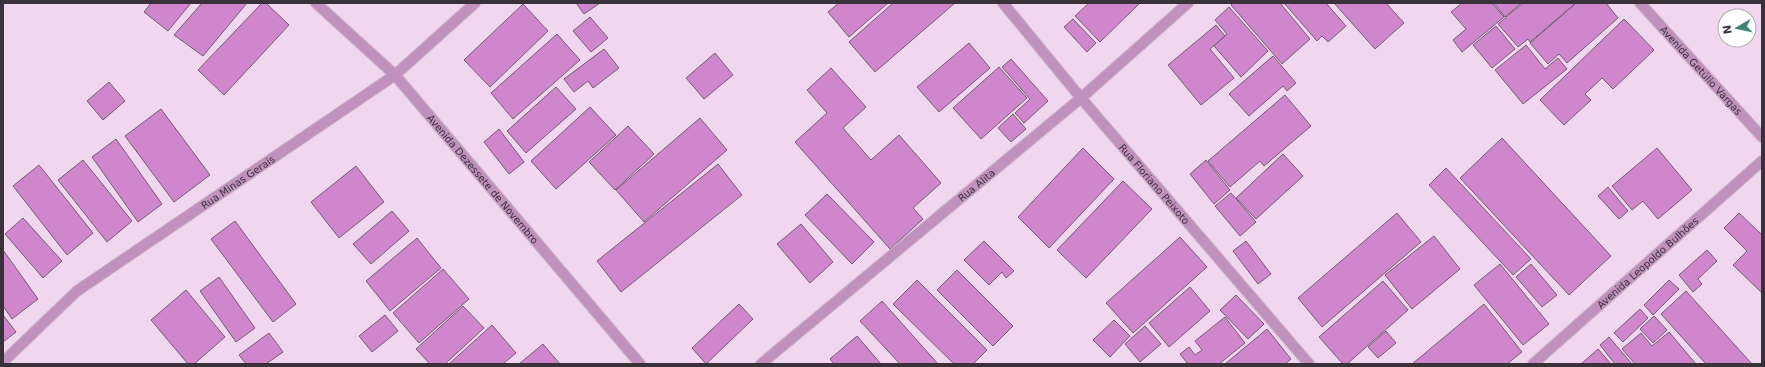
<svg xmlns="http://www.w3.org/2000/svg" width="1765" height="367" viewBox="0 0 1765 367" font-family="'DejaVu Sans',sans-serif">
  <rect width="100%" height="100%" fill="#f0d6ee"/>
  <path fill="#cf86cc" stroke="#735d72" d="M151,3H191L168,31L144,12Z
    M202,3H247L203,56L174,35Z
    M262,3H266L289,25L224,95L198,70Z
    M576,3H600L584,14Z
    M839,3H888L849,37L828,12Z
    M893,3H955L875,72L849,42Z
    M1089,3H1140L1100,42L1075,16Z
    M1233,3H1280L1310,39L1282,64L1231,5Z
    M1284,3H1326L1346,26L1328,42L1322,36L1317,41Z
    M1334,3H1386L1404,23L1375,49Z
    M1462,3H1492L1504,17L1462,52L1453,40L1466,29L1451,12Z
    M1494,3H1521L1505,17Z
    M1523,3H1576L1530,42L1528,39L1518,47L1498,24Z
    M1576,3H1606L1618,18L1567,63L1559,54L1548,64L1530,43Z
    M523,4L548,31L490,87L464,60Z
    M1229,7L1268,51L1241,77L1214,46L1227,34L1215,20Z
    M590,17L608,38L591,52L573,31Z
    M1073,19L1096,43L1087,52L1064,27Z
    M1624,19L1654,50L1613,89L1602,78L1585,94L1591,100L1564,125L1540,100Z
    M1216,25L1225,36L1210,49L1234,78L1201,105L1168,65Z
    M1496,26L1515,49L1492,68L1473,45Z
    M557,34L580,60L513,119L491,93Z
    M969,43L990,68L939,112L917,87Z
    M1526,45L1545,69L1558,58L1567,69L1523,104L1495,70Z
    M604,49L619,68L593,88L588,81L574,92L564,79Z
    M715,53L733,75L704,99L686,78Z
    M1273,56L1296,83L1287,91L1283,86L1249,116L1229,94Z
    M1011,59L1048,101L1024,123L1015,113L1030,99L1002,67Z
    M999,67L1027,98L981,139L953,108Z
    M831,68L866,107L843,128L871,160L899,135L941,183L913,208L923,219L890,249L795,142L827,113L807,90Z
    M109,82L125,101L103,120L87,101Z
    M556,87L576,109L526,153L507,131Z
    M1285,95L1311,126L1264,166L1260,161L1230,187L1208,161Z
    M590,107L616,135L556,189L531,161Z
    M161,109L210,175L174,202L125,136Z
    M1013,114L1026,129L1011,142L998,128Z
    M700,118L727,150L644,222L616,190Z
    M628,126L654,154L615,190L589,162Z
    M499,129L524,162L509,174L484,142Z
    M1502,138L1611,256L1569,295L1460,178Z
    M116,139L162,204L138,222L92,157Z
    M1083,148L1114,179L1049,248L1018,217Z
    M1657,148L1692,190L1658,219L1643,201L1632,210L1612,186Z
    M1283,154L1303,176L1256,219L1236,198Z
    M83,160L132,221L107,242L58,180Z
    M1206,160L1230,190L1214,204L1190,174Z
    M718,164L742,195L621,292L597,261Z
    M39,165L93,233L67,255L13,186Z
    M356,166L384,202L339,238L311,202Z
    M1446,168L1531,259L1513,275L1429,185Z
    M1123,181L1152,209L1086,278L1057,250Z
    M1608,187L1628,211L1619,219L1598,196Z
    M1231,193L1256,222L1240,236L1215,206Z
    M827,194L874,242L852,264L805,215Z
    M392,211L409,231L371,264L353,244Z
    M1397,213L1421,242L1322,327L1298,298Z
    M1739,213L1762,235V293L1733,265L1747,251L1724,228Z
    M23,218L62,261L43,278L5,234Z
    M235,221L296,304L273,322L211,239Z
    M801,224L833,262L810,283L777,244Z
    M1434,236L1460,269L1412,309L1385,275Z
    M1180,237L1207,267L1133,333L1106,303Z
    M417,238L441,268L390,311L366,281Z
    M984,241L1014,271L1006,278L1002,272L989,285L964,260Z
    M1246,241L1271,274L1258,284L1233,251Z
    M3,250L38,299L12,319L3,306Z
    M1707,250L1717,261L1698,279L1702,284L1693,292L1679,275Z
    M1500,264L1549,324L1523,345L1474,285Z
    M1531,264L1557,295L1542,307L1516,277Z
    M443,269L469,299L419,343L393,313Z
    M957,270L1013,326L993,346L937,290Z
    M219,277L255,328L236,342L200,291Z
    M917,280L987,350L973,364H954L893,304Z
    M1669,280L1679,289L1653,315L1644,305Z
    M1383,281L1408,310L1347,364H1343L1319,337Z
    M1190,287L1210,311L1169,347L1149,323Z
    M186,290L225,337L194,364H188L151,320Z
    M1686,291L1752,364H1706L1661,314Z
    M1236,295L1264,324L1248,339L1220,310Z
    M882,301L938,364H900L860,321Z
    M739,304L753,319L706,364L692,348Z
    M1484,304L1522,352L1507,364H1412Z
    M463,306L484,328L445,364H430L416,349Z
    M1640,309L1648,318L1623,342L1614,333Z
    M3,315L16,332L3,342Z
    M385,315L398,331L372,352L359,336Z
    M1654,316L1667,330L1653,343L1640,329Z
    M1225,317L1245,343L1219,364H1188L1180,354L1189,347L1195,355L1202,350L1195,341Z
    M1114,320L1130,336L1110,357L1093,340Z
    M492,325L516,353L503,364H449Z
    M1145,326L1161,344L1140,362L1125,344Z
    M1267,329L1291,359L1285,364H1225Z
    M1386,331L1396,343L1378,358L1368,347Z
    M1669,332L1696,364H1635L1622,349L1641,333L1652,346Z
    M269,333L283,352L266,364H246L239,355Z
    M857,336L881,364H834L830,359Z
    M1609,337L1632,364H1615L1600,345Z
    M543,344L560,364H519Z
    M1598,349L1611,364H1581Z"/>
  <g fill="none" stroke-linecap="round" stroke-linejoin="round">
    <defs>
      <g id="minor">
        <path id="s1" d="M316,3L395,75L640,364"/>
        <path id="s2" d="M1003,3L1081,98L1309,364"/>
        <path id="s3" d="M1640,3L1762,137"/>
        <path id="s4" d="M3,362L77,291L395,75L475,3"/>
        <path id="s5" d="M761,364L1081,98L1188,3"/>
        <path id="s6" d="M1533,364L1762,161"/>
      </g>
    </defs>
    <use href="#minor" stroke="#ccb5ca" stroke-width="12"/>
    <use href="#minor" stroke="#c191be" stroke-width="10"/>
  </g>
  <g text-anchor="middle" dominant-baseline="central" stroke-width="3" stroke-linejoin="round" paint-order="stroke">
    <g font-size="10" fill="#3b313a" stroke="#fff">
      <text stroke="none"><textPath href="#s3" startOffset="91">Avenida Getúlio Vargas</textPath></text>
      <text stroke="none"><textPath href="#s1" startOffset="243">Avenida Dezessete de Novembro</textPath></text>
      <text stroke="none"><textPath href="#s4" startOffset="297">Rua Minas Gerais</textPath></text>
      <text stroke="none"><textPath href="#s2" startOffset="236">Rua Floriano Peixoto</textPath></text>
      <text stroke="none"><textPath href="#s5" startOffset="280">Rua Alita</textPath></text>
      <text stroke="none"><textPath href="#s6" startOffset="153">Avenida Leopoldo Bulhões</textPath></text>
    </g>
  </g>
  <rect width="1765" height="367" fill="none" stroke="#3b313a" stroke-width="8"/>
  <g transform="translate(1737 28) rotate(261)"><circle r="19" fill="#ffffff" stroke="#b1adb0"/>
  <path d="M0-3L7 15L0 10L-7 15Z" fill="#408375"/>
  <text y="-6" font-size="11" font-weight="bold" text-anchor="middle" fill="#3b313a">N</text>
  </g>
</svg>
